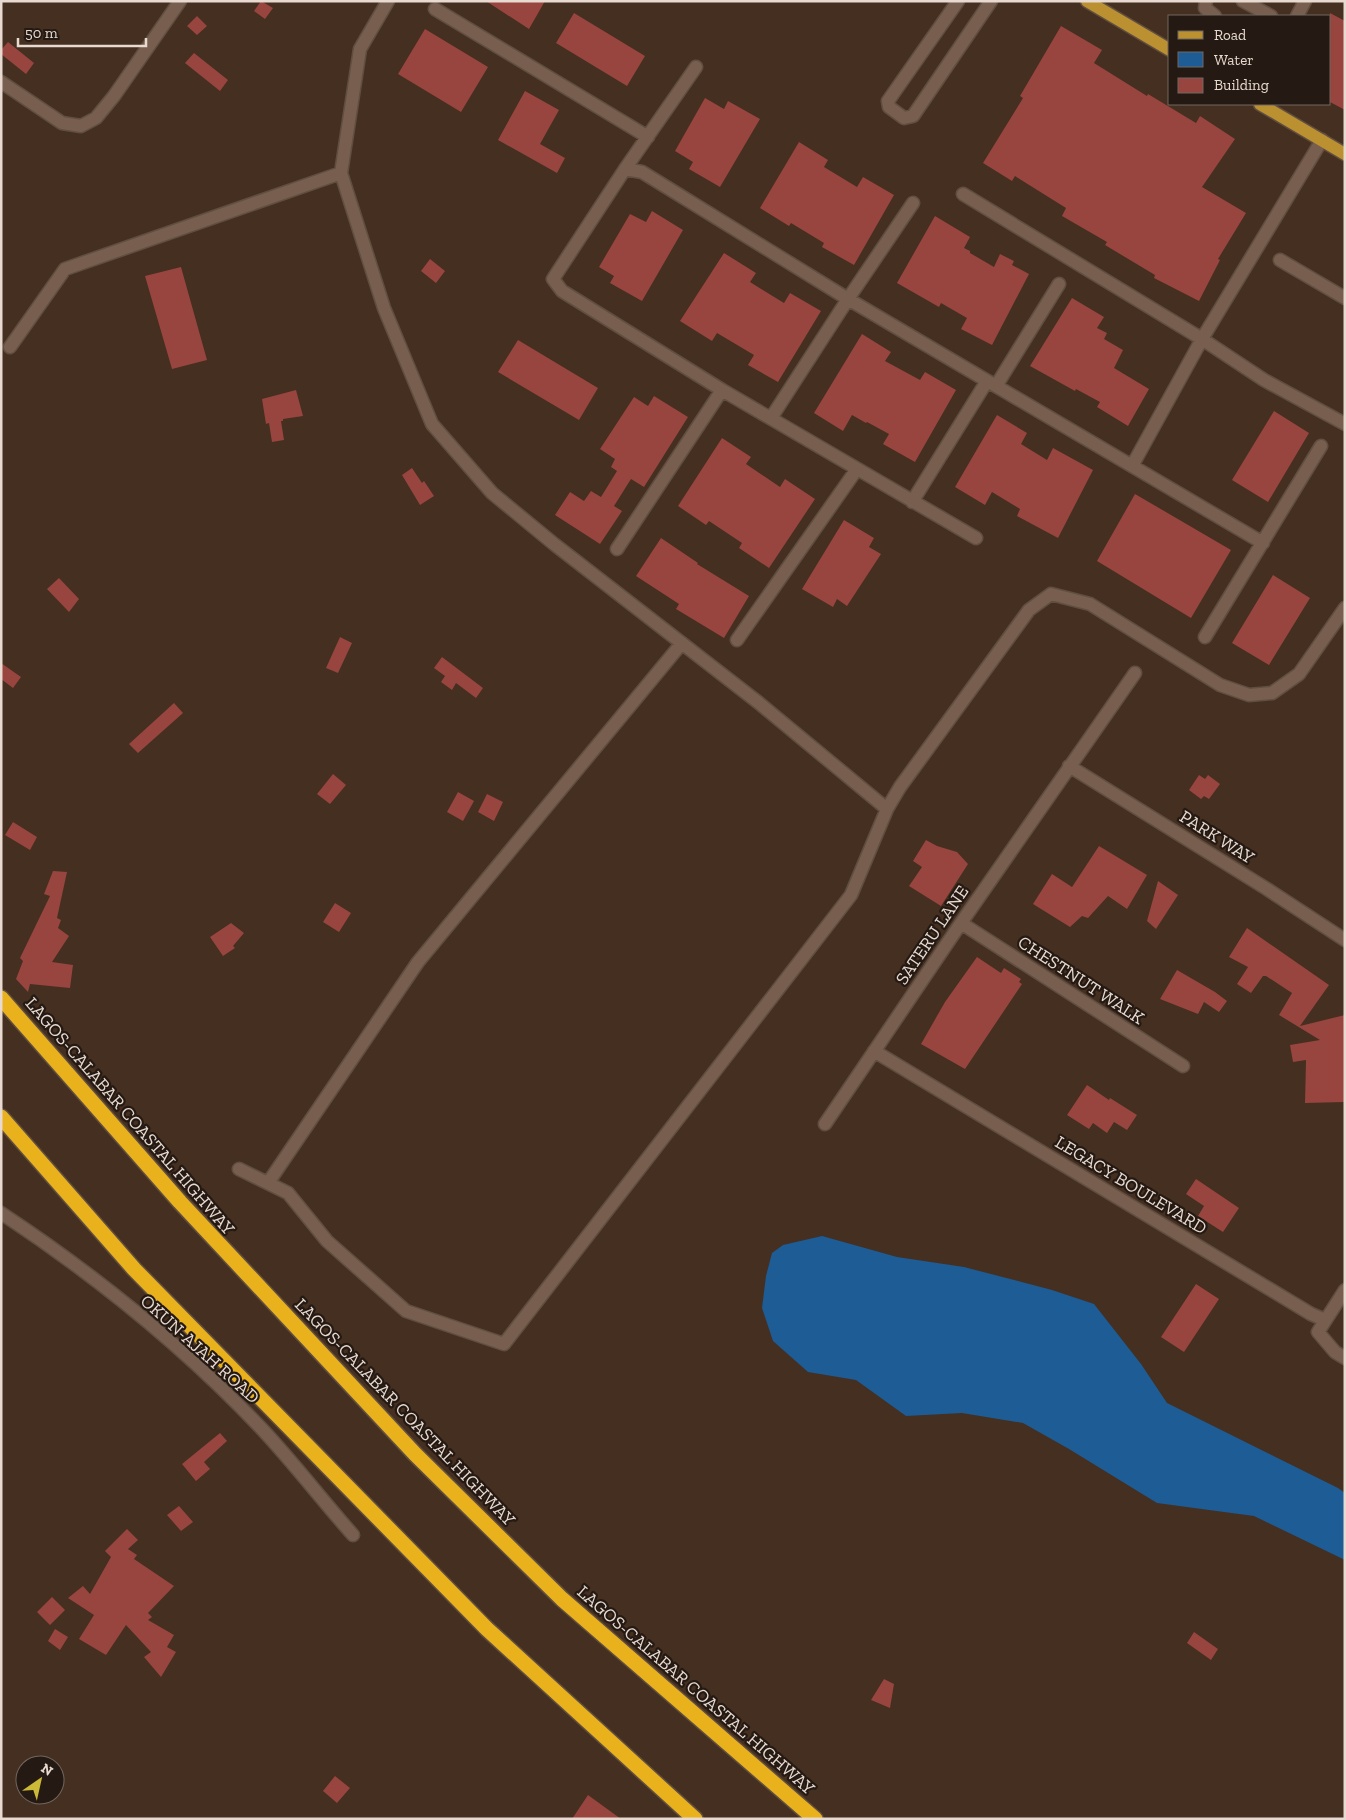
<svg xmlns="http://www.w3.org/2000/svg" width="1346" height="1820" viewBox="0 0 1346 1820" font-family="'Zilla Slab',serif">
  <rect width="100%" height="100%" fill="#452f20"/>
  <path fill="#1d5c95" d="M822,1236L897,1257L964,1267L1052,1290L1094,1304L1141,1364L1167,1403L1338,1488L1345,1493V1560L1254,1516L1157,1503L1069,1449L1023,1423L962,1413L906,1416L856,1380L808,1372L773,1341L762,1308L766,1276L772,1253L783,1245Z"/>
  <path fill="#97453e" d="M261,1L273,8L265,19L254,11Z
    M486,1H545L529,29Z
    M574,13L645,56L627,86L556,43Z
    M1330,13L1345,21V110L1330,102Z
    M197,16L207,26L197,35L187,26Z
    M1061,26L1102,50L1094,63L1147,96L1148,94L1196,123L1200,116L1235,139L1202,187L1246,213L1218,259L1220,260L1199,301L1154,278L1155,275L1105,245L1107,242L1062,216L1066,208L1015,176L1012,181L983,163L1023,98L1020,96Z
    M425,29L488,67L461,112L398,74Z
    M8,42L34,63L26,74L1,54V50Z
    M194,53L228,80L220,91L185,63Z
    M525,91L559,110L540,144L565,158L557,173L498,140Z
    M705,98L724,109L728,101L760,119L720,187L689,169L693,162L675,151Z
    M799,142L828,160L824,167L857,187L863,177L894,195L854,265L822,247L824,243L791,223L789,226L760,208Z
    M652,211L683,230L642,301L610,283L614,276L599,267L630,214L646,222Z
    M935,216L970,237L964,248L970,251V253L994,267L1000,254L1014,261L1012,265L1029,274L992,345L961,329L967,318L941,303L939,307L897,283Z
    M724,253L756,273L750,282L784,303L790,293L821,311L778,382L748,365L754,355L717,333L712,341L680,321Z
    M430,259L445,271L436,283L421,271Z
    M181,267L207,360L172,369L145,276Z
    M1072,298L1104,317L1097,328L1107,333L1104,339L1123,350L1114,368L1149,389L1128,426L1097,407L1100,402L1076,389L1075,391L1030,366Z
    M862,334L891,352L885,361L920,380L925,372L956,390L915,462L883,444L889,434L867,422L866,423L852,415L843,431L814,413Z
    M518,340L598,388L579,420L498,372Z
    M296,390L303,416L283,419V421H281L284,440L272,442L269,423L266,424L262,399Z
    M654,396L688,417L644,487L631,479L614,506L622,511L600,544L555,515L570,492L584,501L591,491L601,497L617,471L611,467L615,459L600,449L634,397L648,406Z
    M1274,411L1309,433L1268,502L1232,480Z
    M997,415L1027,433L1021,444L1047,460L1053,448L1093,470L1058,538L1017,516L1020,509L992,492L985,505L955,487Z
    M722,438L751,457L746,464L780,487L785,479L815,499L769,568L739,548L742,543L709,521L706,525L678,506Z
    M412,468L422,483L424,481L434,496L420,505L402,475Z
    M1135,494L1231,550L1191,618L1097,561Z
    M844,520L874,538L869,547L881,554L847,606L837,599L833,607L802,589Z
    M661,538L698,563L697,564L749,596L724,638L676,609L679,604L636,576Z
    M1273,575L1310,598L1269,665L1232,643Z
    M59,578L79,599L69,612L47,589Z
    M340,637L352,643L338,673L326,668Z
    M442,657L483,688L476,698L456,683L452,690L441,682L445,676L434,668Z
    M1,663L21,677L13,688L1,679Z
    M174,703L183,713L138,753L129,744Z
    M333,774L346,785L330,804L317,794Z
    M1199,775L1205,779L1208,775L1220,784L1209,799L1204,796L1201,799L1189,790Z
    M458,792L474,801L463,821L447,812Z
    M487,794L503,802L494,821L478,812Z
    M13,822L37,837L30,850L5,835Z
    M926,840L937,846L957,852L968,864L941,906L909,886L922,867L913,861Z
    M1099,846L1147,875L1127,909L1108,896L1088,918L1082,916L1070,927L1033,904L1052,874L1072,887Z
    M53,871L67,872L57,918L61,920L58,928L69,936L52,962L73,965L70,988L30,984L28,992L16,979L23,961L20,958L50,896L44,894Z
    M1158,881L1178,895L1156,929L1147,921Z
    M335,903L351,913L339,932L323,922Z
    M231,923L244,933L233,946L235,948L223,956L210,937Z
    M1247,928L1329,985L1300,1026L1345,1015V1102L1305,1103L1306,1060L1293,1062L1290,1045L1320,1040L1279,1015L1292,993L1266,976H1263L1251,993L1237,984L1248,967L1229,957Z
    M977,957L1001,973L1004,968L1021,979L1019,982L1022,984L965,1069L921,1044L945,1002Z
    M1177,970L1215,992L1227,1001L1219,1012L1204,1002L1198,1014L1160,999Z
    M1087,1085L1109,1100L1110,1098L1137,1115L1127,1130L1114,1122L1107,1133L1093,1123L1089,1129L1067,1115Z
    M1196,1179L1239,1208L1223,1232L1198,1216L1204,1206L1186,1194Z
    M1196,1284L1219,1299L1184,1352L1161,1337Z
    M220,1433L227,1441L204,1462L210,1469L196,1481L182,1464Z
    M179,1506L193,1522L181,1531L167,1515Z
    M127,1529L138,1540L128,1549L137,1555L134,1559L174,1586L148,1613L152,1617L148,1620L174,1635L167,1647L176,1652L161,1677L144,1657L151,1652L126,1625L106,1655L79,1639L94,1615L68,1598L83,1586L90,1594L111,1557L105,1551Z
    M52,1597L65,1610L50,1625L37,1612Z
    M55,1629L68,1637L60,1650L48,1641Z
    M1194,1632L1218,1649L1211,1660L1187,1643Z
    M884,1679L894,1684L890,1708L871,1700Z
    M335,1776L350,1788L337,1803L323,1791Z
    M588,1795L621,1819H572Z"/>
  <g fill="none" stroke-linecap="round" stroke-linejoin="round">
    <defs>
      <path id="minor" d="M388,1L360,49L341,173L384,308L432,424L492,493L554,544L759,703L887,809
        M958,1L888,101L889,107L904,118L913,116L991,1
        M1206,1L1205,8L1215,16
        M1243,1L1271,16
        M435,9L648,137
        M1297,16L1305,1
        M696,67L625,169L553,279L562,291L722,390L976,538
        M1,82L62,123L81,126L96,118L114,96L180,1
        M625,169L642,172L848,299L1263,543
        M963,194L1202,339L1264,380L1345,424
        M1280,260L1345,298
        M10,347L65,269L341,173
        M996,386L1059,284
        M771,418L848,299L913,203
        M1132,466L1202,339L1322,140
        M912,502L987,381
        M617,549L722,390
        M1205,637L1321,446
        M737,640L857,469
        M1069,766L1267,889L1345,940
        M961,923L1183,1066
        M874,1051L1311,1314L1325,1320
        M825,1124L961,923L1135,673
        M239,1169L288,1193L327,1241L406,1311L504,1344L851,895L887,809L900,787L1029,610L1051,594L1090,604L1220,685L1249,695L1272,693L1299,674L1345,608
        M268,1183L418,962L682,643
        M1,1213C95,1275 184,1347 261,1428C293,1462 322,1500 353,1535
        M1345,1290L1318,1332L1335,1352L1345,1358"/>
      <path id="major" d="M1087,1L1170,50
        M1260,104L1345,154"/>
      <path id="highway" d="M1,998L180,1202L415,1454L562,1599L815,1819
        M1,1117L134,1269L487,1629L695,1819"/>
    </defs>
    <use href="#minor" stroke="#604e40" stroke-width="15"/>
    <use href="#major" stroke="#604e40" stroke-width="15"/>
    <use href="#highway" stroke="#604e40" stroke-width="18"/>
    <use href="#minor" stroke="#775e4e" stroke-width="12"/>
    <use href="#major" stroke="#bb9030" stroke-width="12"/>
    <use href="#highway" stroke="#e9b11c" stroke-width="15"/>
  </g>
  <g text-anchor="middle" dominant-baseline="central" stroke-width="4.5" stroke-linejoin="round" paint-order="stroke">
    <g font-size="18" fill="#e8dad0" stroke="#241a13">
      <text transform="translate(1217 837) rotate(32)">PARK WAY</text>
      <text transform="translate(932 935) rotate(-56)">SATERU LANE</text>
      <text transform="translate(1081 980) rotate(33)">CHESTNUT WALK</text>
      <text transform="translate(130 1116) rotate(49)">LAGOS-CALABAR COASTAL HIGHWAY</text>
      <text transform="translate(1131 1185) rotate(31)">LEGACY BOULEVARD</text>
      <text transform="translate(200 1349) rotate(42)">OKUN-AJAH ROAD</text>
      <text transform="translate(405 1412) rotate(46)">LAGOS-CALABAR COASTAL HIGHWAY</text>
      <text transform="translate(696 1690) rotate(41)">LAGOS-CALABAR COASTAL HIGHWAY</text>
    </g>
  </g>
  <rect width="1346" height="1820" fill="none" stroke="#e8dad0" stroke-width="5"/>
  <rect x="1168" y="15" width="162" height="90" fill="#241a13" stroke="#72675f"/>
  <rect x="1178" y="31" width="25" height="8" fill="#bb9030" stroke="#72675f"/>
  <text x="1214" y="40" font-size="15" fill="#e8dad0">Road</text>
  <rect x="1178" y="52" width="25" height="15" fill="#1d5c95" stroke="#72675f"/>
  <text x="1214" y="65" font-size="15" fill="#e8dad0">Water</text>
  <rect x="1178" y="78" width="25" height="15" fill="#97453e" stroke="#72675f"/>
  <text x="1214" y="90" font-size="15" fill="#e8dad0">Building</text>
  <g transform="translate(40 1780) rotate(34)"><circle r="24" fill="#241a13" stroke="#72675f"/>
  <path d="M0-4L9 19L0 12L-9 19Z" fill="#ccb938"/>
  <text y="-8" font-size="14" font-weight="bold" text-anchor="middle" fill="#e8dad0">N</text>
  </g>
  <path d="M18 38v8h128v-8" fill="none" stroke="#e8dad0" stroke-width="2.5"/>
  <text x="25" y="38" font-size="15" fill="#e8dad0" stroke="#241a13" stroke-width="4" paint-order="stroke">50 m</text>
</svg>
